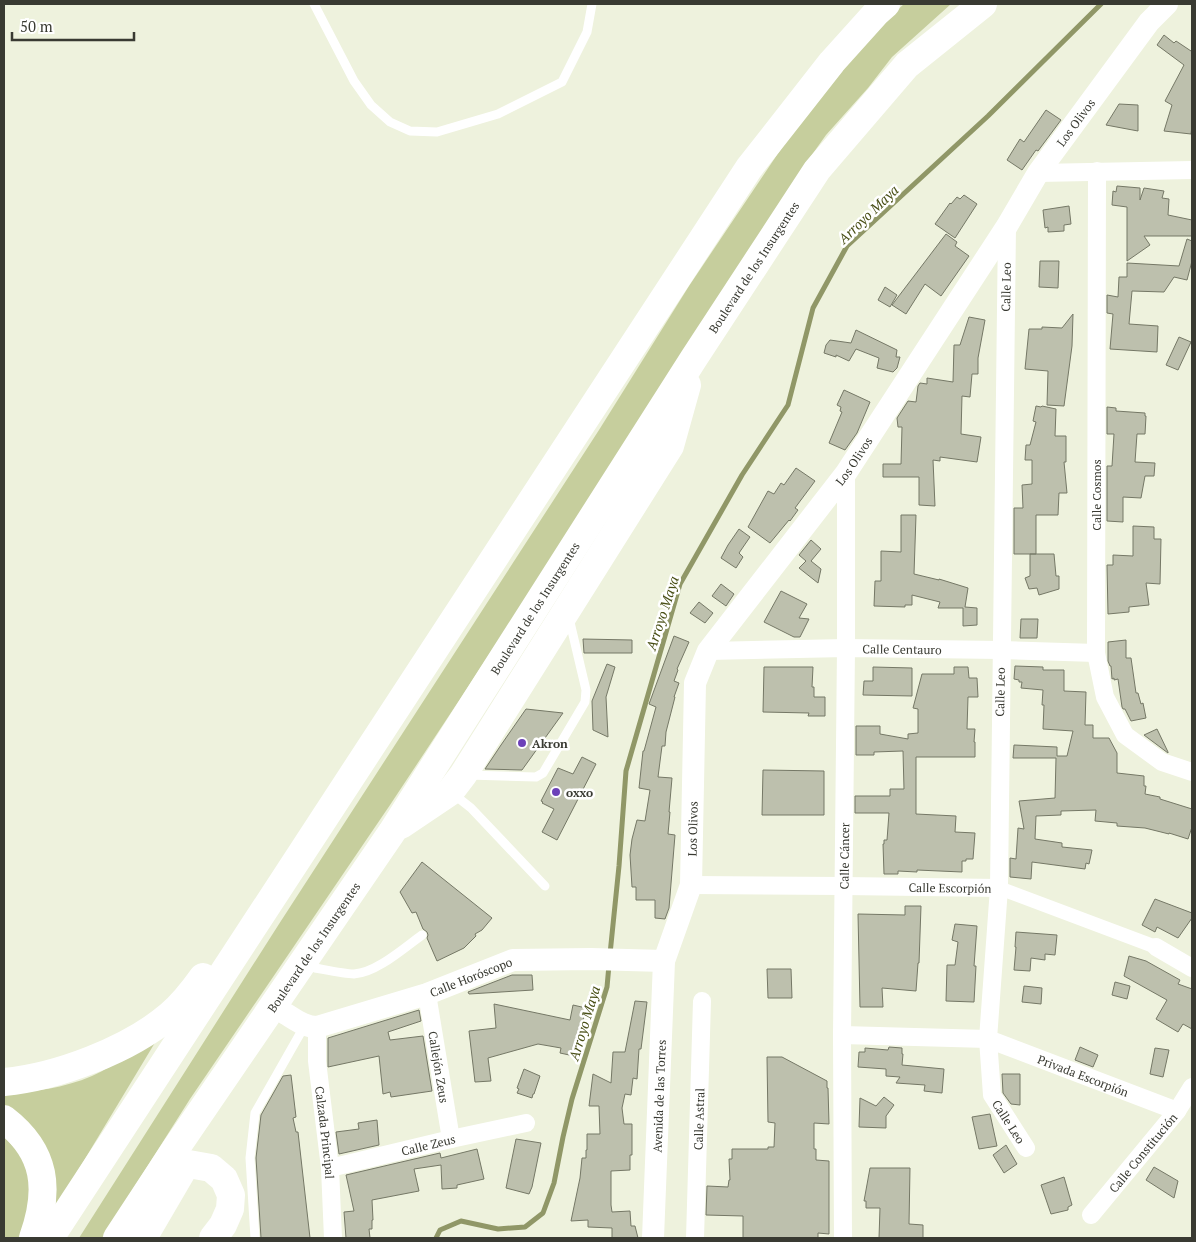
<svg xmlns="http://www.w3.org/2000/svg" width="1196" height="1242" viewBox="0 0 1196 1242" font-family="'PT Serif',serif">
  <rect width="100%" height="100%" fill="#eef2dd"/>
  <path fill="#c6ce9d" d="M904,4H951L892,57L868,88L826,135L804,166L625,446L462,696L390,805L190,1099L102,1238H79L279,924L599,430L689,286L783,146L872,33Z
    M159,1036L56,1207L54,1187L4,1113V1093C34,1092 64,1088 92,1076C116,1065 137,1050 159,1036Z
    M4,1137C16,1149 30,1163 35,1181C37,1188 30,1228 28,1238H4Z"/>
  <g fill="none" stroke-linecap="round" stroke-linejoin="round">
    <path stroke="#909767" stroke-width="5" d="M610,954L619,866L626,771L680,584L742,475L788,405L813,308L847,246L988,116L1101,4
      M436,1238L440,1230L461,1221L498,1229L525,1227L543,1213L554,1183L563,1137L572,1099L607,987L609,965"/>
  </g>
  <path fill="#bdc0ad" stroke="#757866" d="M1164,35L1174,43L1176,41L1191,51L1192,49V126L1191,134L1164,131L1172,105L1165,101L1184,65L1157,45Z
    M1119,104L1138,105V131L1106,125Z
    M1046,110L1061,120L1038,151L1036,150L1022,170L1007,160L1020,139L1024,142Z
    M1117,186L1140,188V200L1144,188L1164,191L1162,198L1169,199L1168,215L1192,220V236H1144L1150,245L1127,261V207L1112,205L1113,191L1116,192Z
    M964,195L977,204L955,238L935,224L950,203L951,204L957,197L960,199Z
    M1069,206L1071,224L1064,225V231L1048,232V227L1045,228L1043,210Z
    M946,234L957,242L955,246L969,256L941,296L925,284L906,314L892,305Z
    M1187,239L1192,241V261L1187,280L1174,277L1164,292L1132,291L1129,324L1158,326L1157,352L1110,349L1113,314L1107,313V295L1118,297L1119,277H1127V263L1179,266Z
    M1040,261H1059L1058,288L1039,287Z
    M885,287L897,295L890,307L878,300Z
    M1073,314L1072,346L1064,406L1047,405L1048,371L1025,369L1029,329H1042V327L1062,328Z
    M969,317L985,320L978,358V374H972L970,397L962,396L961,434L981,437L977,462L940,457V461L933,460L935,506L919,505V477H883V464H901L902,427H898L897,418L908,401L916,402L918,386L920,383L927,384V378L953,382L954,345H960Z
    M856,330L897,350L896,357H900L897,368L893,372L877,368L879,358L856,349L849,361L836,355V357L824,353L826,345L830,340L851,343Z
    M1179,337L1191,342L1178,370L1166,365Z
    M844,390L870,402L857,433L845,450L829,443L842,412L840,411L841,407L837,405Z
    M1036,406L1041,407L1042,406L1056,409L1055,436H1066V462H1064L1067,493H1059L1058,515H1036V554H1014V508H1023L1022,485L1032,484V460H1025L1026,445H1030L1036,422L1033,421Z
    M1107,407L1116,408V411L1145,413V416H1146L1145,434H1137L1135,462L1155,463L1154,476H1145L1141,498L1123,497V522L1107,521V466H1112L1114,434H1107Z
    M796,468L815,481L795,508L798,510L790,521L789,520L770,543L748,527L768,491L774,494L781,483L784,485Z
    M901,515H916L914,574L939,580V579L968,588L965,607L977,608V625L963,626V608H938L940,602L912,595V605H905V607L874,606L875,581H881V551L901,552Z
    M1133,526L1154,527V539H1161L1160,584L1146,583L1149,605L1129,607V612L1108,614L1107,565H1113V555L1133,556Z
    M739,529L750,537L739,553L743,557L736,568L721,558L728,545Z
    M811,540L821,549L811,561L821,569L818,583L799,568L806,561L799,555Z
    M1030,554H1054L1056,576H1059V589L1039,595L1037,588L1029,589L1025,578L1030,576Z
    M721,584L734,594L726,606L712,596Z
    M781,591L807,604L799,618L809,619L800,637H794L764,622Z
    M699,602L713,613L705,623L690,613Z
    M1021,619H1038L1037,638H1020Z
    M674,636L689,642L677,669L678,670L674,681L679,683L674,697H675L666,732L665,746H662L658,777L672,778L669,812H670L668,834L675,835L669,908L665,919L655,918V900H636V887H632L630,855L632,839L637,820L645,821L650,790L639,788L643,751H644L656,707L649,704Z
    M583,639L632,640V653H584Z
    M1126,640V658H1131L1136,693H1138L1141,704L1143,703L1146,718L1131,721L1125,709H1123L1122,707L1118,679L1114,680V678L1112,679L1111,666H1110L1108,661V642Z
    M607,664L615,667L606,697L608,737L593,730L592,701Z
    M1015,666L1043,667V670H1064V691L1086,692L1085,725H1093V738H1109L1117,753V773L1144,776V786H1146L1145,794L1160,797V799L1192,809V827L1188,839L1169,833V834L1145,828L1117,826V823L1095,821L1096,810L1061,811V815L1036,816L1035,839L1062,843V847L1092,850L1089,864L1086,863L1085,869L1032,862L1031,879L1010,877V858L1016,859L1018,828L1024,829L1019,801L1055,798L1056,758H1013L1014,745L1057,747V756H1067L1073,731L1043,729L1044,705H1042L1043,690L1021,688L1022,682H1019V680L1014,679Z
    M764,667H813L812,687H814V697H825V716H808L809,713L763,712Z
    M873,667L912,668V696L863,695L864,681H873Z
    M954,667H968L969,678H977L978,697H968L967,729H975L974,742H975V757H916V814L956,816L955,832L975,833L973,859H966V861H962V872L917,870V872L898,871V874H884L883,844H884V840H887L889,813H855V796H890V789H904L903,751L874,752V755H856V726H880V734L908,739V734L918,733V709L913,708L922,674H954Z
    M526,709L563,713L522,770L485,769L501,745Z
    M1157,729L1168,752V753L1144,735Z
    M582,757L596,764L557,840L542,832L554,809L542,803L543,802L541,801L558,768L573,774Z
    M763,770L824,771V815H762Z
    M422,862L492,918L482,930L475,934L476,936L464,948L437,961L427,938L428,935L427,932L423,929L416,912L412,913L400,892Z
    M1155,899L1192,913V918L1178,938L1157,927L1155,932L1142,925Z
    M905,906H921L919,963H918L916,991L882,988L883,1007H860L858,914L905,915Z
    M955,924L977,926L974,966H976L974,1002L946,1001L947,965H955L958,942L952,940Z
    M1016,932L1057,935L1055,955L1045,954V960L1031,958L1030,971L1014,970L1016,947H1015Z
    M1129,956L1146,961L1180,980L1178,984L1192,989V1029L1183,1024L1178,1032L1156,1019L1167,1000L1124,976Z
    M767,969H791L792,998H768Z
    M512,975H532L533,990L469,994L468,992Z
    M1115,982L1130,986L1127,999L1112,995Z
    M1024,986L1042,988L1041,1004L1022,1002Z
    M635,1001L647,1002L641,1049H639L637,1079L633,1078L631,1095L625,1094L622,1108L624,1124H632V1155H630V1170L611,1171V1205L612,1212L630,1211L631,1226H635L638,1238H612V1228L588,1227V1220L571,1221L580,1178L582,1158H586V1150H587V1134H600L599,1106H589L593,1074L611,1083L613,1052H625Z
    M494,1004L570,1020L573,1005L586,1008L574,1056L560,1053L561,1048L538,1044L488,1058L491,1081L475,1082L469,1031L496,1028Z
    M419,1010L421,1021L388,1032L390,1040L423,1036L432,1091L391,1097L390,1092L383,1094L379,1056L328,1067V1038Z
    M889,1047L902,1048V1054H903L902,1065L944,1069L942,1093L924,1091L925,1085L896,1083L900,1077L886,1076V1069L858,1067L859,1052H865V1048L888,1050Z
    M1080,1047L1098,1055L1093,1067L1075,1060Z
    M1155,1048L1169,1050L1163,1077L1150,1074Z
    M767,1057H782L827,1081V1088H828L829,1124L814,1123V1149H816V1160L829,1161V1234L818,1233V1238H743V1216L706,1215L707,1186L728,1187L729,1180H730L729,1159H732V1149H768V1147H774L775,1123L768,1122Z
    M524,1069L540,1076L534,1094H533L532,1098L517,1093L519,1089L517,1088Z
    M1002,1074H1020V1105L1011,1104L1003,1093Z
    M291,1075L296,1117L293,1118L296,1132H298L310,1238H261L256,1158L261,1115L283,1076Z
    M884,1097L894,1105L886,1116V1128L859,1127L860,1098L876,1106Z
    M990,1114L997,1146L979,1149L972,1117Z
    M377,1120L379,1145L339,1154L336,1132L359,1129L358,1123Z
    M516,1139L541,1143L532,1187L529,1194L506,1188Z
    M1006,1145L1017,1164L1004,1173L993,1155Z
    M477,1149L484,1179L457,1185V1188L442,1189L441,1165L414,1169L419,1191L372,1200L373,1220H372V1229H369L370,1238H346L344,1212L354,1211L346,1175L440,1153L441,1158Z
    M1154,1167L1178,1181L1174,1198L1146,1180Z
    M870,1168H910L909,1224L923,1225V1238H879L880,1208H866V1201H864Z
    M1064,1177L1072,1205L1068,1207V1210L1051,1214L1041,1185Z"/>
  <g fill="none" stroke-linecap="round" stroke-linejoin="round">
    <path stroke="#fff" stroke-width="9" d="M314,4L354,81L371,105L390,122L410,131L437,132L498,114L562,82L587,32L592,4
      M468,775L536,777L543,773L585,702L586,690L569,618
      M452,793L471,808L545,886
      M315,968C326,970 344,974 354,974C376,973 404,948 422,935
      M255,1238L250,1158L255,1113L305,1025"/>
    <path stroke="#fff" stroke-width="14" d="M999,888L1156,947"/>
    <g stroke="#fff" stroke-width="18">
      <path d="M1097,171L1096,653L1105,697L1125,735L1162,762L1192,772"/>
      <path d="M1038,173L1192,170"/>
      <path id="s1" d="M1007,226L999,888L988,1039L992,1095L1026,1148"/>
      <path id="s2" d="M708,651L846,648L1001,650L1096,653"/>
      <path id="s3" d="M691,885L843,886L999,888"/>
      <path d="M1156,947L1192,968"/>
      <path id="s4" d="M427,994L451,1139"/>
      <path id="s5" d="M317,1027V1061L330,1168L333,1238"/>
      <path id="s6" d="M842,1035L988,1039L1177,1111"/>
      <path id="s7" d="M330,1168L451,1139L526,1123"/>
      <path id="s8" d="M1091,1215L1177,1111L1192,1087"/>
      <path id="s9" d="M695,1238L702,1001"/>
      <path id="s10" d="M843,1238L842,1035L846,648V473"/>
    </g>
    <g stroke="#fff" stroke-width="22">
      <path id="s11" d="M286,1014C296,1020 305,1027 317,1027L427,994L513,960L591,959L664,961"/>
      <path id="s12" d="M653,1238L664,961L691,885L695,683L708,651L846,473L1007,226L1038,173L1149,22L1167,4"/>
    </g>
    <g stroke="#fff" stroke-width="28">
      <path d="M401,825L450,792L463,775L670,446L687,385"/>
      <path d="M4,1082C57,1077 129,1050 170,1015C183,1004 193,991 203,977"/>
      <path d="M4,1119C47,1152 50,1190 33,1238"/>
      <path d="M183,1163L211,1168L224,1179L231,1195L230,1209L223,1225L213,1238"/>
      <path d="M50,1238L749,168L832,62L877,12L886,4"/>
      <path id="s13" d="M117,1238L176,1148L392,832L694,358L817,170L907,65L983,4"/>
      <path d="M143,1238L181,1173L182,1165"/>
    </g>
  </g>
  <g fill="#6c41b9" stroke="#fff" stroke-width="2">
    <circle cx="522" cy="743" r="5"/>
    <circle cx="556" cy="792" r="5"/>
  </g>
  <g text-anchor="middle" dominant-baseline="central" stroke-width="5" stroke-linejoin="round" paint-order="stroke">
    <g font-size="12" fill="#393a32" stroke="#fff">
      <text stroke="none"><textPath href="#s12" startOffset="1239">Los Olivos</textPath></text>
      <text stroke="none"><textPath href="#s13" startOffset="1161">Boulevard de los Insurgentes</textPath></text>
      <text transform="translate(1006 287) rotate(-89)">Calle Leo</text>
      <text stroke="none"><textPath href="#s12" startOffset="834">Los Olivos</textPath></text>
      <text transform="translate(1096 495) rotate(-90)">Calle Cosmos</text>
      <text stroke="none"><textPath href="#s13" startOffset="756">Boulevard de los Insurgentes</textPath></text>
      <text stroke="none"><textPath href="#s2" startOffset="194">Calle Centauro</textPath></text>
      <text transform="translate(1000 692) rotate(-89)">Calle Leo</text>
      <text stroke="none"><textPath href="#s12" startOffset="414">Los Olivos</textPath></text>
      <text stroke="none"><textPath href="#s10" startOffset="382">Calle Cáncer</textPath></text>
      <text stroke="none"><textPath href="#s3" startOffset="259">Calle Escorpión</textPath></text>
      <text stroke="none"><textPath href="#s13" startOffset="351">Boulevard de los Insurgentes</textPath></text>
      <text stroke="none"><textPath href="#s11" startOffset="196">Calle Horóscopo</textPath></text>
      <text stroke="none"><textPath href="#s4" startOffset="74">Callejón Zeus</textPath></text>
      <text stroke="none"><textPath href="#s6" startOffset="248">Privada Escorpión</textPath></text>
      <text stroke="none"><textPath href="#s12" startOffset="142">Avenida de las Torres</textPath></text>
      <text stroke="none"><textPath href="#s9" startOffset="119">Calle Astral</textPath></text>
      <text stroke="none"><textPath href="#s1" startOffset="901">Calle Leo</textPath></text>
      <text stroke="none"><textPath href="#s5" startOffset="106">Calzada Principal</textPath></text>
      <text stroke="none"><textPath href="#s7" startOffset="101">Calle Zeus</textPath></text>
      <text stroke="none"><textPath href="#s8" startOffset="81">Calle Constitución</textPath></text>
    </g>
    <g font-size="12" font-weight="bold" fill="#393a32" stroke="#fff" text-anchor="start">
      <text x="532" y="743">Akron</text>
      <text x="566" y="792">oxxo</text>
    </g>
    <g font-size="14" font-style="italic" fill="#484e15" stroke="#fff">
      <text transform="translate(868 214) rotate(-44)">Arroyo Maya</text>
      <text transform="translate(662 613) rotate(-72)">Arroyo Maya</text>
      <text transform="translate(584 1023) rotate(-73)">Arroyo Maya</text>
    </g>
  </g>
  <rect width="1196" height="1242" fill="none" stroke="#393a32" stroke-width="10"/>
  <path d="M12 32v8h122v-8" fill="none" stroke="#393a32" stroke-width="2.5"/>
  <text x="20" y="32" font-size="15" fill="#393a32" stroke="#ffffff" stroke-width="4" paint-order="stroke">50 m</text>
</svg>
